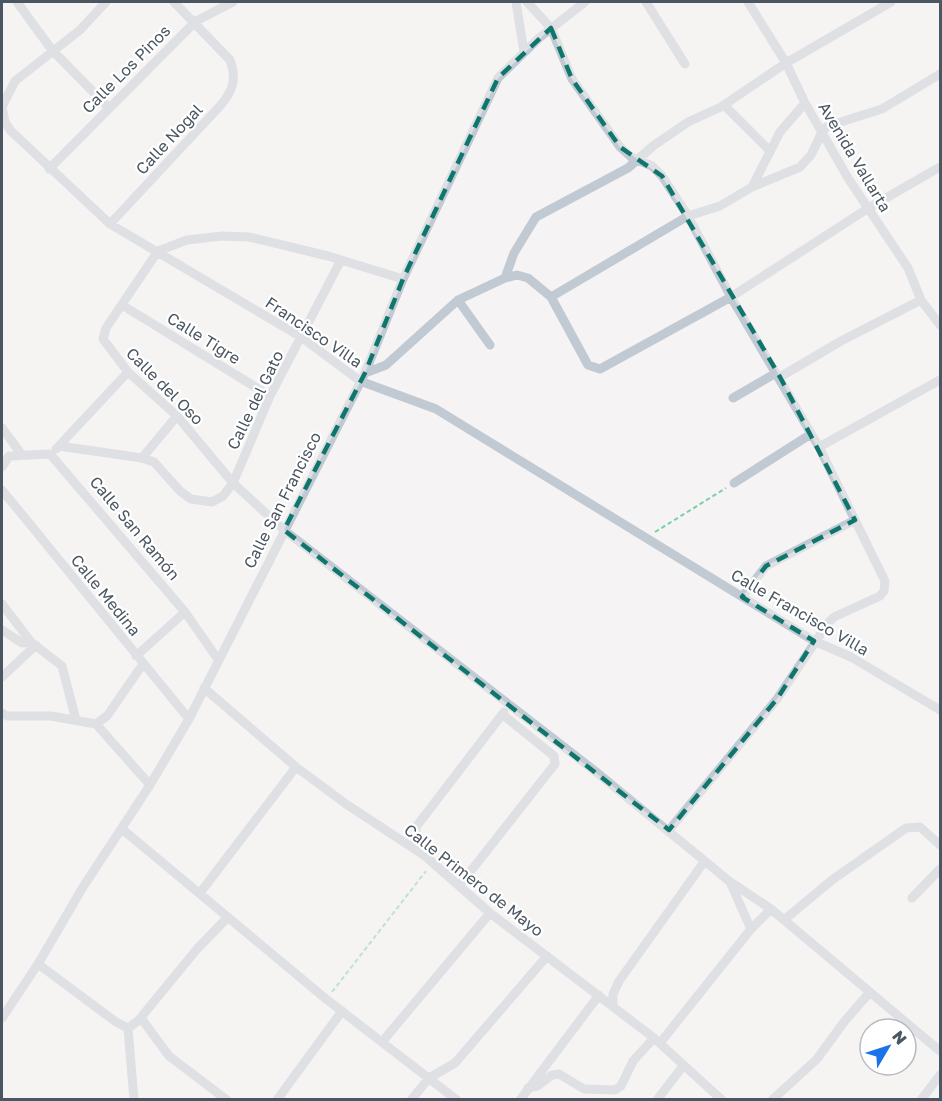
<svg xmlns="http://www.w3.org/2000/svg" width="942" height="1101" viewBox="0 0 942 1101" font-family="'Golos Text',sans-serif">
  <rect width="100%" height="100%" fill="#f5f3f3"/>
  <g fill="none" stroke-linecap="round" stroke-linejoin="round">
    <path stroke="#7ad0a6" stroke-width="2" stroke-dasharray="4.5 3" stroke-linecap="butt" d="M655,532L726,488
      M332,992L426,871"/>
    <path stroke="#c1cad2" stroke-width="9" d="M17,2L52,50L108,107
      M106,2L80,30L15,81L2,107L5,122L11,131L110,224L301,337L360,381L436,409L814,641L851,657L940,710
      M516,2L524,52
      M527,2L551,28L572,79L620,147L631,157L652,166L662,176L688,216L731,297L819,447L885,581L884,591L880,596L834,617L828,623L777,699L669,830
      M646,2L685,64
      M748,2L786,63L805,103L848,178L908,268L921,300L940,325
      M724,105L770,151
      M49,169L196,21L233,2
      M752,187L780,132L805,103
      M110,224L220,106C233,91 237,79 230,60L174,2
      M505,278L514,253L536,217L628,168L653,146L688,122L721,107L786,63L891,2
      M403,279L328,256L249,237L222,236L187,240L158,251L106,328L103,339L128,372L177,416L233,483L284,530L595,771L729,881L771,909L940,1051
      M551,297L588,365L600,369L731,297L867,209L940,167
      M458,300L490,345
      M122,305L270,396
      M365,373L386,365L458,300L505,278L517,275L528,278L551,297L688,216L720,206L752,187L800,167L811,155L823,130L828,126L882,109L940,74
      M780,377L841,341L921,300
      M733,398L776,373
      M2,428L22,455
      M59,446L142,458L177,416
      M819,447L940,380
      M56,449L128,372
      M9,456L50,454L185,612L217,658
      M142,458L154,462L180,491L191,499L212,502L223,496L233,483L270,396L341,260
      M2,467L9,456
      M734,483L811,434
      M2,490L189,719
      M742,597L766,566L855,520
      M2,604L31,642L62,666L76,720
      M2,630L22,643L31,642
      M136,656L185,612
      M2,677L36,645
      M204,688L296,767L346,804L425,856L490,913L654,1038L722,1100
      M2,713L7,716H51L96,724L107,716L143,664
      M96,724L150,785
      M122,829L326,999L457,1100
      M424,855L416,837V827L504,712
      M730,882L751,929
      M459,886L555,764L554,756L502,714
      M200,893L296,767
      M912,898L940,869
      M784,920L832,880L906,828L920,827L940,845
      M38,964L116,1022L128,1028
      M613,1006V994L619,981L704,862
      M2,1018L38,964L83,887L150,785L189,719L365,373L403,279L498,78L539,38L585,2
      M141,1018L169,1056L227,1100
      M128,1028L138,1021L197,949L228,917
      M128,1028L134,1100
      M382,1042L490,913
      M660,1043L751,929L771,909
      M528,1088L537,1086L552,1075L559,1074L584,1089L615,1090L621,1086L633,1061L654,1038
      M277,1100L342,1011
      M411,1100L429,1078L455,1063L547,956
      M520,1100L599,995
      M657,1100L683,1066
      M772,1100L817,1059L844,1022L870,992
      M921,1100L940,1075"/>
  </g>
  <path d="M0 0H942V1101H0ZM551,28L572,79L620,147L662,176L780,377L855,520L766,566L742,597L814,641L777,699L669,830L284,530L365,373L403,279L498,78Z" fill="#f5f3f3" fill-opacity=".55" fill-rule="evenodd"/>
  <path fill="none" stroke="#0f766e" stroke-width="4.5" stroke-dasharray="12 8" stroke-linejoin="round" d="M551,28L572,79L620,147L662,176L780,377L855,520L766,566L742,597L814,641L777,699L669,830L284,530L365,373L403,279L498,78Z"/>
  <g text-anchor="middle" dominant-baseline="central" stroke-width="4.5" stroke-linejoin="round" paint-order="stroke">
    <g font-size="16" fill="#4a5661" stroke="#fff">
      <text transform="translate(126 69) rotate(-45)">Calle Los Pinos</text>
      <text transform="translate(169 139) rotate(-47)">Calle Nogal</text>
      <text transform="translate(855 157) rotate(59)">Avenida Vallarta</text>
      <text transform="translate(314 332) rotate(34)">Francisco Villa</text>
      <text transform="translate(204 338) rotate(32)">Calle Tigre</text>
      <text transform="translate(165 386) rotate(45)">Calle del Oso</text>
      <text transform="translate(255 400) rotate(-64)">Calle del Gato</text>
      <text transform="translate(282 500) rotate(-63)">Calle San Francisco</text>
      <text transform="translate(135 528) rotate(50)">Calle San Ramón</text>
      <text transform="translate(106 595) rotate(51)">Calle Medina</text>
      <text transform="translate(800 612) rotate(30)">Calle Francisco Villa</text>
      <text transform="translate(474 880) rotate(38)">Calle Primero de Mayo</text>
    </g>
  </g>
  <rect width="942" height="1101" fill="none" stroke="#4a5661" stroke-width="6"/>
  <g transform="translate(888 1047) rotate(51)"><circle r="28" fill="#ffffff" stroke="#b7bbc0" stroke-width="1.5"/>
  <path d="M0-4.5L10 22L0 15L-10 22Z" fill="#1a73e8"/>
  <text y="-9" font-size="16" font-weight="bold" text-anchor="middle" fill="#4a5661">N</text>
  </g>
</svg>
